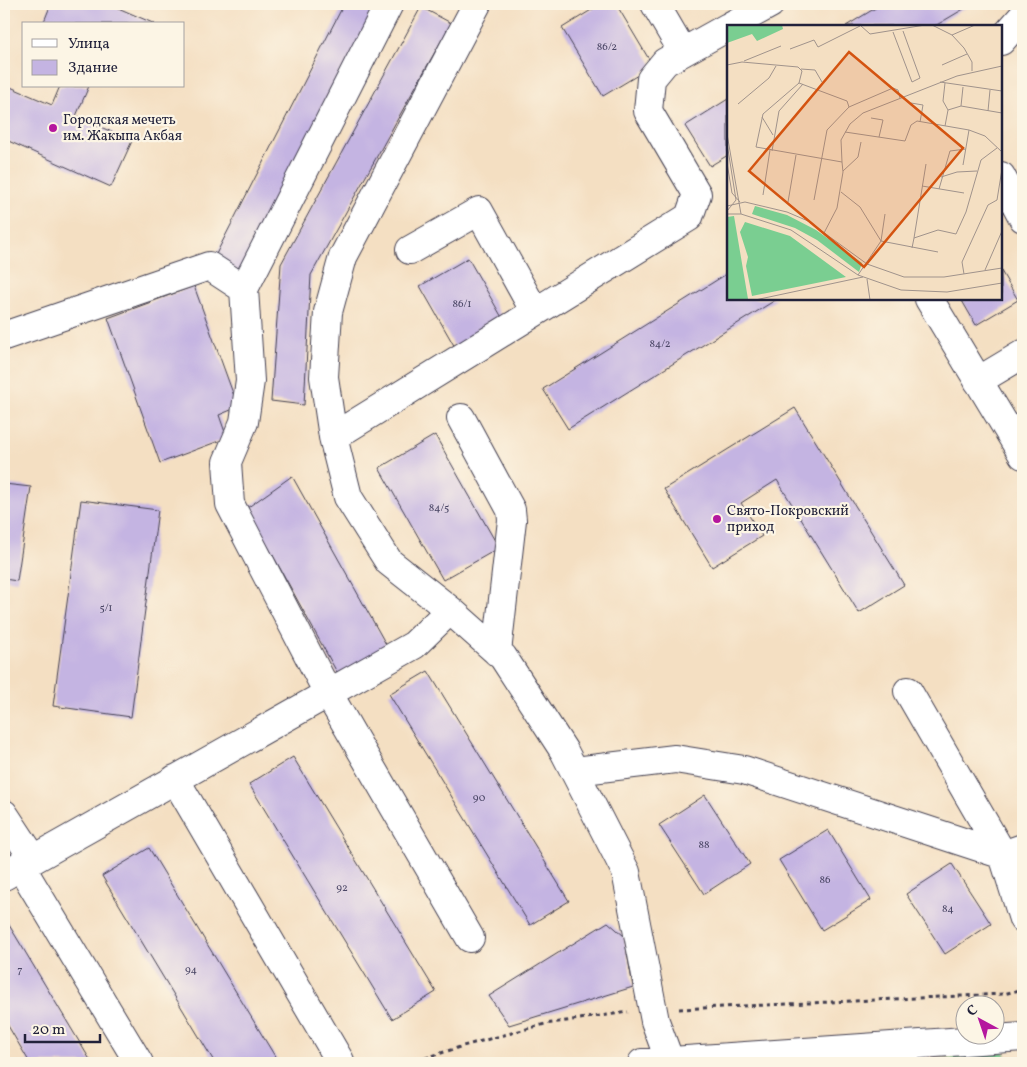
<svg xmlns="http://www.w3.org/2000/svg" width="1027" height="1067" viewBox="0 0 1027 1067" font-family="Vollkorn,serif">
  <rect width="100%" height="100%" fill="#fcf5e5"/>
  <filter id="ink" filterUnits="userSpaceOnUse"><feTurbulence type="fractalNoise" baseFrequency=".02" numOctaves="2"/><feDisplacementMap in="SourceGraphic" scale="10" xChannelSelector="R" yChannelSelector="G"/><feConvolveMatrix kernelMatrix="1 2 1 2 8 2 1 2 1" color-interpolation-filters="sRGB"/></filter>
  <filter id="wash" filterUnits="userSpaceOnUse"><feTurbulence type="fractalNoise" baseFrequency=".0096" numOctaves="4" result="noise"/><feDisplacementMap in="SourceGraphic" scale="20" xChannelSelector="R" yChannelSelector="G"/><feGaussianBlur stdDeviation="1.12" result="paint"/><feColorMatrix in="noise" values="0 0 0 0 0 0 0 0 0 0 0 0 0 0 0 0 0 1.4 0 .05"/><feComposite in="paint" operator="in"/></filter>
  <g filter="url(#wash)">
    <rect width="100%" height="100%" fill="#f4dfc2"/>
    <path fill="#7ace91" stroke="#4e7866" d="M1005,1052V1063H877L982,1056Z"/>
    <g id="blocks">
      <path fill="#c4b4e2" d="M51,4H109L155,24H43Z
        M344,4H383L245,275L213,260Z
        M601,4H616L653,66L603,96L562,28Z
        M882,4H972L935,26H846Z
        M421,7L451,23L311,275L304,405L271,401L281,264Z
        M8,86L52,105L60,86H89L76,116L132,141L111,187L4,139V94Z
        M728,99V155L710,166L685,126Z
        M468,258L504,321L456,349L420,286Z
        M1001,271L1018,300L976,325L961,299H1001Z
        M728,273V299H777L568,429L543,389Z
        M194,286L238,407L219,415L227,438L160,463L108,318Z
        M795,408L904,585L859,613L777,480L741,503L762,536L712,567L664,489Z
        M435,435L499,548L443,580L379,468Z
        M292,476L388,648L339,676L247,508Z
        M4,484L31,487L17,581L4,579Z
        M81,500L158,510L131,717L53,706Z
        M428,671L569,901L530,925L389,694Z
        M293,757L436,992L392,1019L249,784Z
        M705,795L750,864L704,894L659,825Z
        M828,830L871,900L822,930L779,860Z
        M149,848L279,1063H215L102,876Z
        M952,864L991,924L945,954L906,894Z
        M6,920L92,1063H30L4,1019V921Z
        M608,922L624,936L633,987L509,1025L489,996Z"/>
    </g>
  </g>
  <g filter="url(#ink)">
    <use href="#blocks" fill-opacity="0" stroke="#423e4f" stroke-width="1"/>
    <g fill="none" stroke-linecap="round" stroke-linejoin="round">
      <defs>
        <path id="minor" d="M655,4L683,52
          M730,26L770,4
          M1001,41L1023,16
          M1001,176L1023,218
          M410,250L479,211L535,312
          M244,289L389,4
          M929,299L1023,455
          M4,336L209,266L244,289L250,381L244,422L227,462L230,504L328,693L470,938
          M978,381L1023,354
          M461,418L511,510L512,520L497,652
          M333,437L689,217L697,194L648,111L651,79L665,62L728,27
          M450,610L389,562L348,497L333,437L324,377L328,312L343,257L477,4
          M908,691L1003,855L1023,848
          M575,771L675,759L744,770L1003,855L1023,919
          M175,779L340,1061
          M4,814L33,858
          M20,865L139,1063
          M4,876L414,645L450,610L503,657L564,751L626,872L655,1021L670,1062
          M642,1063L1023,1037"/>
      </defs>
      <use href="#minor" stroke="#423e4f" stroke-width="30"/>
      <path stroke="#423e4f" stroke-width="3" stroke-dasharray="4 4" stroke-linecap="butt" d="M679,1009L1004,994L1023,989
        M410,1063L463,1046L545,1024L628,1012"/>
      <use href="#minor" stroke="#fff" stroke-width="28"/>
    </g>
  </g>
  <g fill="#b5179e" stroke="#fcf5e5" stroke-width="2">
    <circle cx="53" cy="128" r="5"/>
    <circle cx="717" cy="519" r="5"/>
  </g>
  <g text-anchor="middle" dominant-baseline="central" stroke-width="4.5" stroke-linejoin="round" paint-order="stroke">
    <g font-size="11" fill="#4a4665">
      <text x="607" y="47">86/2</text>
      <text x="462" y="304">86/1</text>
      <text x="660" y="344">84/2</text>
      <text x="439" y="508">84/5</text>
      <text x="106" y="608">5/1</text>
      <text x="479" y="798">90</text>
      <text x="704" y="845">88</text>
      <text x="825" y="880">86</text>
      <text x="342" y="888">92</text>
      <text x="948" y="909">84</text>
      <text x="20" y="970">7</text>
      <text x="191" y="970">94</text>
    </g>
    <g font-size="14" fill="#22223b" stroke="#fcf5e5" text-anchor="start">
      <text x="63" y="120">Городская мечеть<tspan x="63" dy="16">им. Жакыпа Акбая</tspan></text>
      <text x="727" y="511">Свято-Покровский<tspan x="727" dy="16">приход</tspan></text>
    </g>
  </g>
  <g transform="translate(727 25)">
    <rect width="275" height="275" fill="#f4dfc2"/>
    <path d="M0,0H55L56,4L30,16L25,9L0,18ZM28,181L60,190L89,205L135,238L132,247L90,215L68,203L25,189ZM7,191L21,274L14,275H0V192ZM18,197L63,211L119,252L25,271L19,241L21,232L13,207Z" fill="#7ace91"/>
    <path fill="none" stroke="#a0938c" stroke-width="1" d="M133,0L143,9L198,0M205,0L225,10L237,23L245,37V46M166,7L185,57L193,53L176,6M225,10L248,0M63,24L87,15L91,22L133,1M17,36L54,21M0,40L15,37L71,42L75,46L72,58L36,89L29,122L115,137L116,147L110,183L97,208M215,40L240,29M74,44L88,45L95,57M213,57L275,66M72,58L120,76L122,82L100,105L87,175M218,58L216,76L221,85M184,78L196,80L193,97M11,79L42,53L49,41M234,81L236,62M122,82L166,63L171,65L173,73M261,86L263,65M35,92L46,110M144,93L156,95L152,112M218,101L221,85L234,81L275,88M118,107L178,116L184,100L190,96L242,105L258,111L275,127M0,109L14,189M0,118L9,175L0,186M45,126L52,86L76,59M115,137L114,115L123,99L136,88L230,51L275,41M0,138L5,168L13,177M236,140L242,105M116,146L131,132L134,117M214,152L230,147L250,146M195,161L237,168M212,164L223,126L239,124M114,167L133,182L154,216L131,250M36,170L43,125M61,177L69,130M0,181L18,177L60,187L81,196L140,239L177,252H217L275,243M0,189H14L64,205L131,250L174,265L220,267L275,258M158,189L154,216L211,227M187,213L199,139M185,223L187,213L211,205L229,209L239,187L254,135L270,123M258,245L275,206M237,249L235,237L261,180L270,175L275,144M140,254L143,275M28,275L136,252"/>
    <path fill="#d45411" fill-opacity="0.15" stroke="#d45411" stroke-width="2.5" d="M122,27L236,123L137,242L22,146Z"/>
    <rect width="275" height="275" fill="none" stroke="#22223b" stroke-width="2.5"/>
  </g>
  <rect width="1027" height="1067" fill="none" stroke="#fcf5e5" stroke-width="20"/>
  <rect x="22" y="22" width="162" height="65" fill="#fcf5e5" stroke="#a5a1a1"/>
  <rect x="32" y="39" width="25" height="8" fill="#ffffff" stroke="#a5a1a1"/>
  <text x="68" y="48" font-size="15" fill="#22223b">Улица</text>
  <rect x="32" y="60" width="25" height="15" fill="#c4b4e2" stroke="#a5a1a1"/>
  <text x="68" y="72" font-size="15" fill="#22223b">Здание</text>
  <g transform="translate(980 1020) rotate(320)"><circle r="24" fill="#fcf5e5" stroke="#a5a1a1"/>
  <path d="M0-4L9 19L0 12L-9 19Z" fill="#b5179e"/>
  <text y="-8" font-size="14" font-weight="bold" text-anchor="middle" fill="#22223b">С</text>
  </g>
  <path d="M25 1034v8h75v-8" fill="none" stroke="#22223b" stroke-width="2.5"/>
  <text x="32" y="1034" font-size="15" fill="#22223b" stroke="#fcf5e5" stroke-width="4" paint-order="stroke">20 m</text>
</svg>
